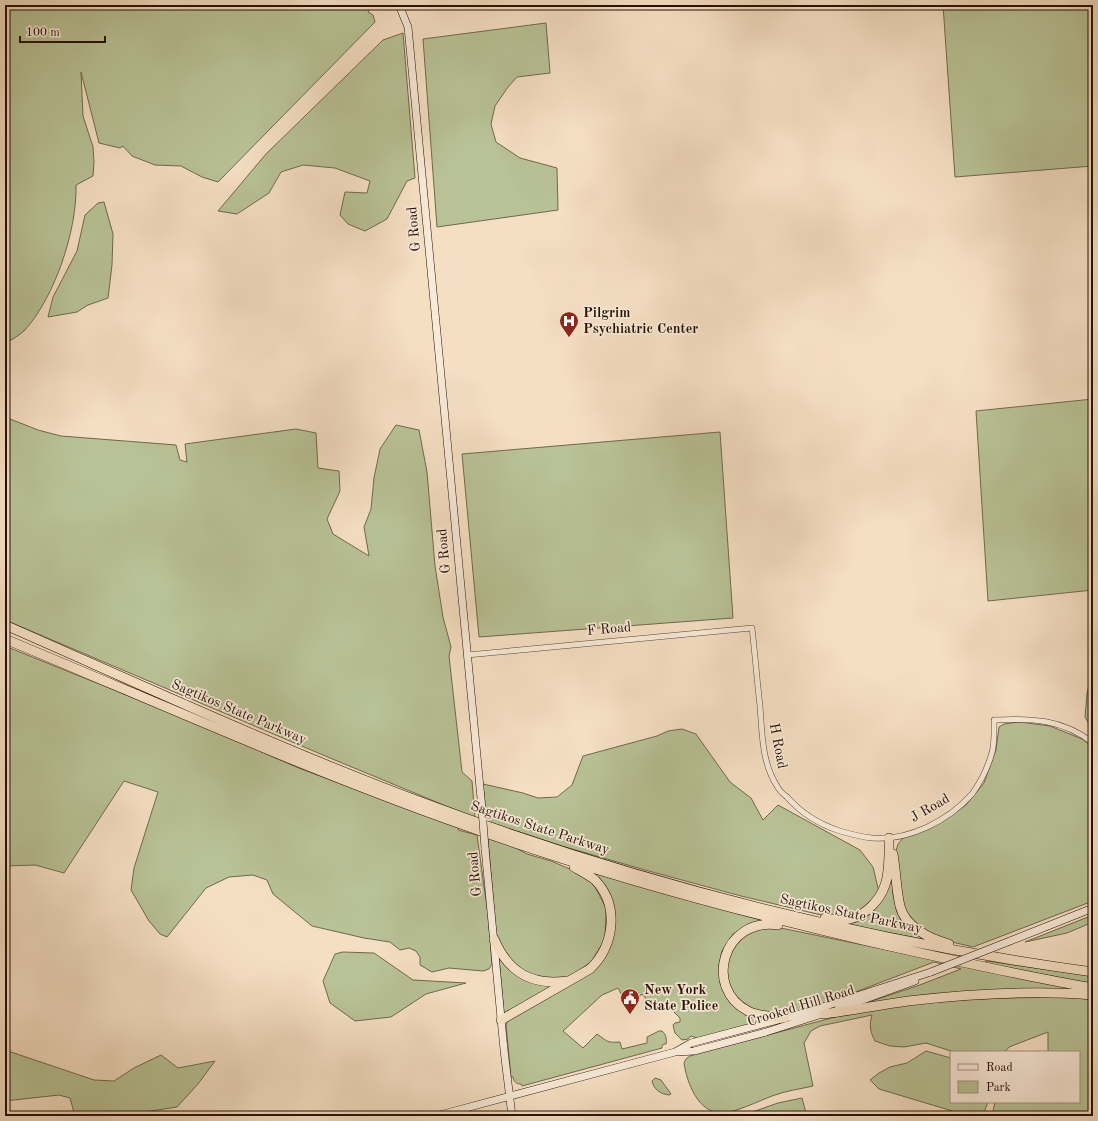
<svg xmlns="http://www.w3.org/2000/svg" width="1098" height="1121" viewBox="0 0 1098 1121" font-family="'Old Standard TT',serif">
  <rect width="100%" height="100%" fill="#f5dfc3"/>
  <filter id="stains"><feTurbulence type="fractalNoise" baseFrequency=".005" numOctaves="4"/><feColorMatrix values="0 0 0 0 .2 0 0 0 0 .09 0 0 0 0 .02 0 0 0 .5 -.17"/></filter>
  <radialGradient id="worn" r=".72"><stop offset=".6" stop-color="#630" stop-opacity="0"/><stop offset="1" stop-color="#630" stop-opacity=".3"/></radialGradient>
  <path fill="#b8c296" stroke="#70684c" d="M5,5H374L368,12L373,15L375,22L218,182L202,177L181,166L155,165L132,156L123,146L120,148L99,143L81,72L83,116L93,147L94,162L93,176L76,185C77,231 55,296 25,330C20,335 11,340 5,344Z
    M943,5H1093V166L955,177Z
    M546,23L550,73L517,77L508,87L495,106L491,124L496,142L520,158L557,168L558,210L437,227L423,39Z
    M403,33L415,178L407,181L387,219L365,231L348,224L340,215L345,192L367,193L370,181L335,168L303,165L281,172L269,193L237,214L218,211L266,154L383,40Z
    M104,202L113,234L112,265L108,298L88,305L77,312L48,317L53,297L77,251L85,215L98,203Z
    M1093,399V590L988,601L976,411Z
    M5,417L38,430L61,436L176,445L180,460L187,462L185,444L296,429L316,433L318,468L339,471L340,491L327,519L333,534L369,556L364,527L371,509L374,478L380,449L396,425L419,430L427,472L435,566L443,617L451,647L449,656L462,772L472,781L475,818L330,758L5,620Z
    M720,432L733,618L479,637L462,454Z
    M5,646L193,722L296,767L459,828L458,830L477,835L488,915L492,964L489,969L483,971L449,968L432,972L420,965V957L416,951L409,948L400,950L390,942L364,938L312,926L273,894L267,880L253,875L229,877L206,888L167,937L160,934L149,921L131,890L134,868L158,792L124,781L64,873L35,865L5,866Z
    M1093,670V731L1085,717L1087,693Z
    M1019,722L1050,726L1082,739L1093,747V901L973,947L952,942L928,933L910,918L903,910L896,851L898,844L903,838L945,820L966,805L984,783L996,750L999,727L1004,724Z
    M682,729L696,734L730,782L751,798L763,820L778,805L860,850L873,867L879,892L864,910L842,918L821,915L741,896L645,870L555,844L486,821L483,784L523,793L538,798L557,797L572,785L583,756L657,736L668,731Z
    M488,838L510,845L527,854L551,861L577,872L593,883L606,908L605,939L591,962L569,977L544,979L526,973L510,962L500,947L496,933Z
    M891,864L893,895L897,911L927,940L839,923L865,917Z
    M593,873L766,921L748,925L733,934L722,951L719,965L720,983L729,1000L764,1019L763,1021L697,1038L691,1036L688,1039L682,1040L675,1033L673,1025L675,1023L680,1022V1018L670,1008L654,1000L649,1002L642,994L629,1005L625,1001L618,988L602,995L563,1031L583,1048L597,1034C608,1041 605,1043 620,1042L622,1049L647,1043V1037L659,1031H662C666,1034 667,1039 666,1044H664L662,1046V1048L522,1086L521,1084C516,1084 514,1082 513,1077H511L506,1025L508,1021L596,966L614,926Z
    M1093,915V922L1067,933L1025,942Z
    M776,927L1071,988L1069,991L867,1005L869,1002L917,986L961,969L934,962L840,998L794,1012L778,1013L758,1011L741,1003L730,989L726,972L729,953L739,938L756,929Z
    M343,952L374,953L413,980L466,983L426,994L391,1017L355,1021L330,1003L323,981L335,954Z
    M499,957V958L553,985L504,1015Z
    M987,961L1093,976V984L983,963Z
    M1070,997L1093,998V1116H992L995,1102H1079V1052H1048V1032L1009,1047L1005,1052H954L926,1043L904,1047L890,1046L875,1041C870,1032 869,1024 872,1015L820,1026L811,1031L804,1043L813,1086C800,1089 785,1091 772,1096C759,1101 734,1113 722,1113C698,1113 687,1083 684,1063L686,1059L690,1056L835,1017L875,1010L935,1001L1005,998Z
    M5,1050L94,1080L114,1081L134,1068L161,1055L178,1068L215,1061L198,1084L177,1107L138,1113V1116H75L70,1098L59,1095L5,1101Z
    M926,1051L951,1058V1102H988L983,1115L969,1116L879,1089L870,1080L879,1073L890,1067L907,1063Z
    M655,1078L661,1080L671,1094L669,1095C661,1094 654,1090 652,1081Z
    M802,1098L806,1113L797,1116H741L778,1103Z"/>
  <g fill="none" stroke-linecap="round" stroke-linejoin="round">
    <defs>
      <path id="street" d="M467,655L752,628C755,654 757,680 760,706C762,733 762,763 777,786C779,790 783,794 787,797C802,814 818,824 840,831C850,834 862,837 872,838C909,841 948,821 972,794C980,783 987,769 991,756C995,745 994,732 994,720C1031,718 1063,719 1093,743"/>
      <path id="secondary" d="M399,5L408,27L482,809
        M485,848L504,1050L512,1116
        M1010,941L1093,908
        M838,1009L915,981
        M677,1052L694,1051L766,1032L828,1012
        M436,1116L675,1052L691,1043L804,1013L931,972"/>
      <path id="highway" d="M5,625C144,686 282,750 424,803C640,884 865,941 1093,972
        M5,639C159,703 312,772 469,827C600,874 733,910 867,941C942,958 1017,975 1093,988
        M893,854C896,871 896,889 900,906C905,927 930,939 949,944
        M825,918C833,919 842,921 850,919C866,915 880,900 885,885C890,871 889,853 889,838
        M778,925C723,917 703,988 748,1011C759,1016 772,1017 784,1018
        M494,939C508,972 531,986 567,981
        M824,1014C852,1010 880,1005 908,1001C969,994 1032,990 1093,995
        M501,1020L590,969C614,946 620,906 595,880C589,875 581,871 574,867"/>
    </defs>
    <use href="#street" stroke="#5b4333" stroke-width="6"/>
    <use href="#secondary" stroke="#280f03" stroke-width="8"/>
    <use href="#highway" stroke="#280f03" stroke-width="10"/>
    <use href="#street" stroke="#f8ead8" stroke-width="5"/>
    <use href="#secondary" stroke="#f8ead8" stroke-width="7"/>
    <use href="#highway" stroke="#f5dfc3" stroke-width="9"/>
    <defs>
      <path id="secondary-bridge" d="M482,809L485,848
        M931,972L1010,941"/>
    </defs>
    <use href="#secondary-bridge" stroke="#280f03" stroke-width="8" stroke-linecap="butt"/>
    <use href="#secondary-bridge" stroke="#f8ead8" stroke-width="7"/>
  </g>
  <defs>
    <symbol id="hospital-pin" viewBox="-11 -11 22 30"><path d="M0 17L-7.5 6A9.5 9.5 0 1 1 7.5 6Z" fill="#8f2418" stroke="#f8ead8"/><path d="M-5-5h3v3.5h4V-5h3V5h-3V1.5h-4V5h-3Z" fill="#fff"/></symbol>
    <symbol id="civic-pin" viewBox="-11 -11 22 30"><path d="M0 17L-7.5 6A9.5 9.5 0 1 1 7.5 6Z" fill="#8f2418" stroke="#f8ead8"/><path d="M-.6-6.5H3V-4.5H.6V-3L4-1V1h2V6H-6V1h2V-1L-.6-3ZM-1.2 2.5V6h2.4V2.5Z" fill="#fff"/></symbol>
  </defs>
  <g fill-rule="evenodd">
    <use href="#hospital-pin" x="558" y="310" width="22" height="30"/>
    <use href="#civic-pin" x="619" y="987" width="22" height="30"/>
  </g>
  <g text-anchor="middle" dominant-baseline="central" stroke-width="3.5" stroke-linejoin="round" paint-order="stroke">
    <g font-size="14" fill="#280f03" stroke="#f8ead8">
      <text transform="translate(414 229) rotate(-95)">G Road</text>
      <text transform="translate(444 551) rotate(-95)">G Road</text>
      <text transform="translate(609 629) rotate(-5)">F Road</text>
      <text transform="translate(239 712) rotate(23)">Sagtikos State Parkway</text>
      <text transform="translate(778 746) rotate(79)">H Road</text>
      <text transform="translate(930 808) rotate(-30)">J Road</text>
      <text transform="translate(540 828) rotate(18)">Sagtikos State Parkway</text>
      <text transform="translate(475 874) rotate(-95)">G Road</text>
      <text transform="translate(851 914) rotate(12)">Sagtikos State Parkway</text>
      <text transform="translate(801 1006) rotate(-17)">Crooked Hill Road</text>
    </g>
    <g font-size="14" font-weight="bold" fill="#280f03" stroke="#f8ead8" text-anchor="start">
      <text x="583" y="313">Pilgrim<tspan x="583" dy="16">Psychiatric Center</tspan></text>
      <text x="644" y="990">New York<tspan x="644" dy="16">State Police</tspan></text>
    </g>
  </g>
  <rect width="1098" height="1121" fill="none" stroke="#f5dfc3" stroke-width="20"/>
  <rect x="6" y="6" width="1086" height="1109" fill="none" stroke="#280f03" stroke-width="2"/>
  <rect x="10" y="10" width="1078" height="1101" fill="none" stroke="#280f03"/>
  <rect x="950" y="1051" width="130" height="52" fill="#f8ead8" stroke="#a59283"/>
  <rect x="958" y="1064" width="20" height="6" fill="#f8ead8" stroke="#a59283"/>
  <text x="986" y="1071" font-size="12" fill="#280f03">Road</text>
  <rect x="958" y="1081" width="20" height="12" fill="#b8c296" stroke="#a59283"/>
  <text x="986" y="1091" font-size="12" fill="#280f03">Park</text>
  <path d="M20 36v6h85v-6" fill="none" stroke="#280f03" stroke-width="2"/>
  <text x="26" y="36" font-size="12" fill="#280f03" stroke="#f8ead8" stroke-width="3" paint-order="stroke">100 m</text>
  <rect width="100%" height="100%" filter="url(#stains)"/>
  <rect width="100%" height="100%" fill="url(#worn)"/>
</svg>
